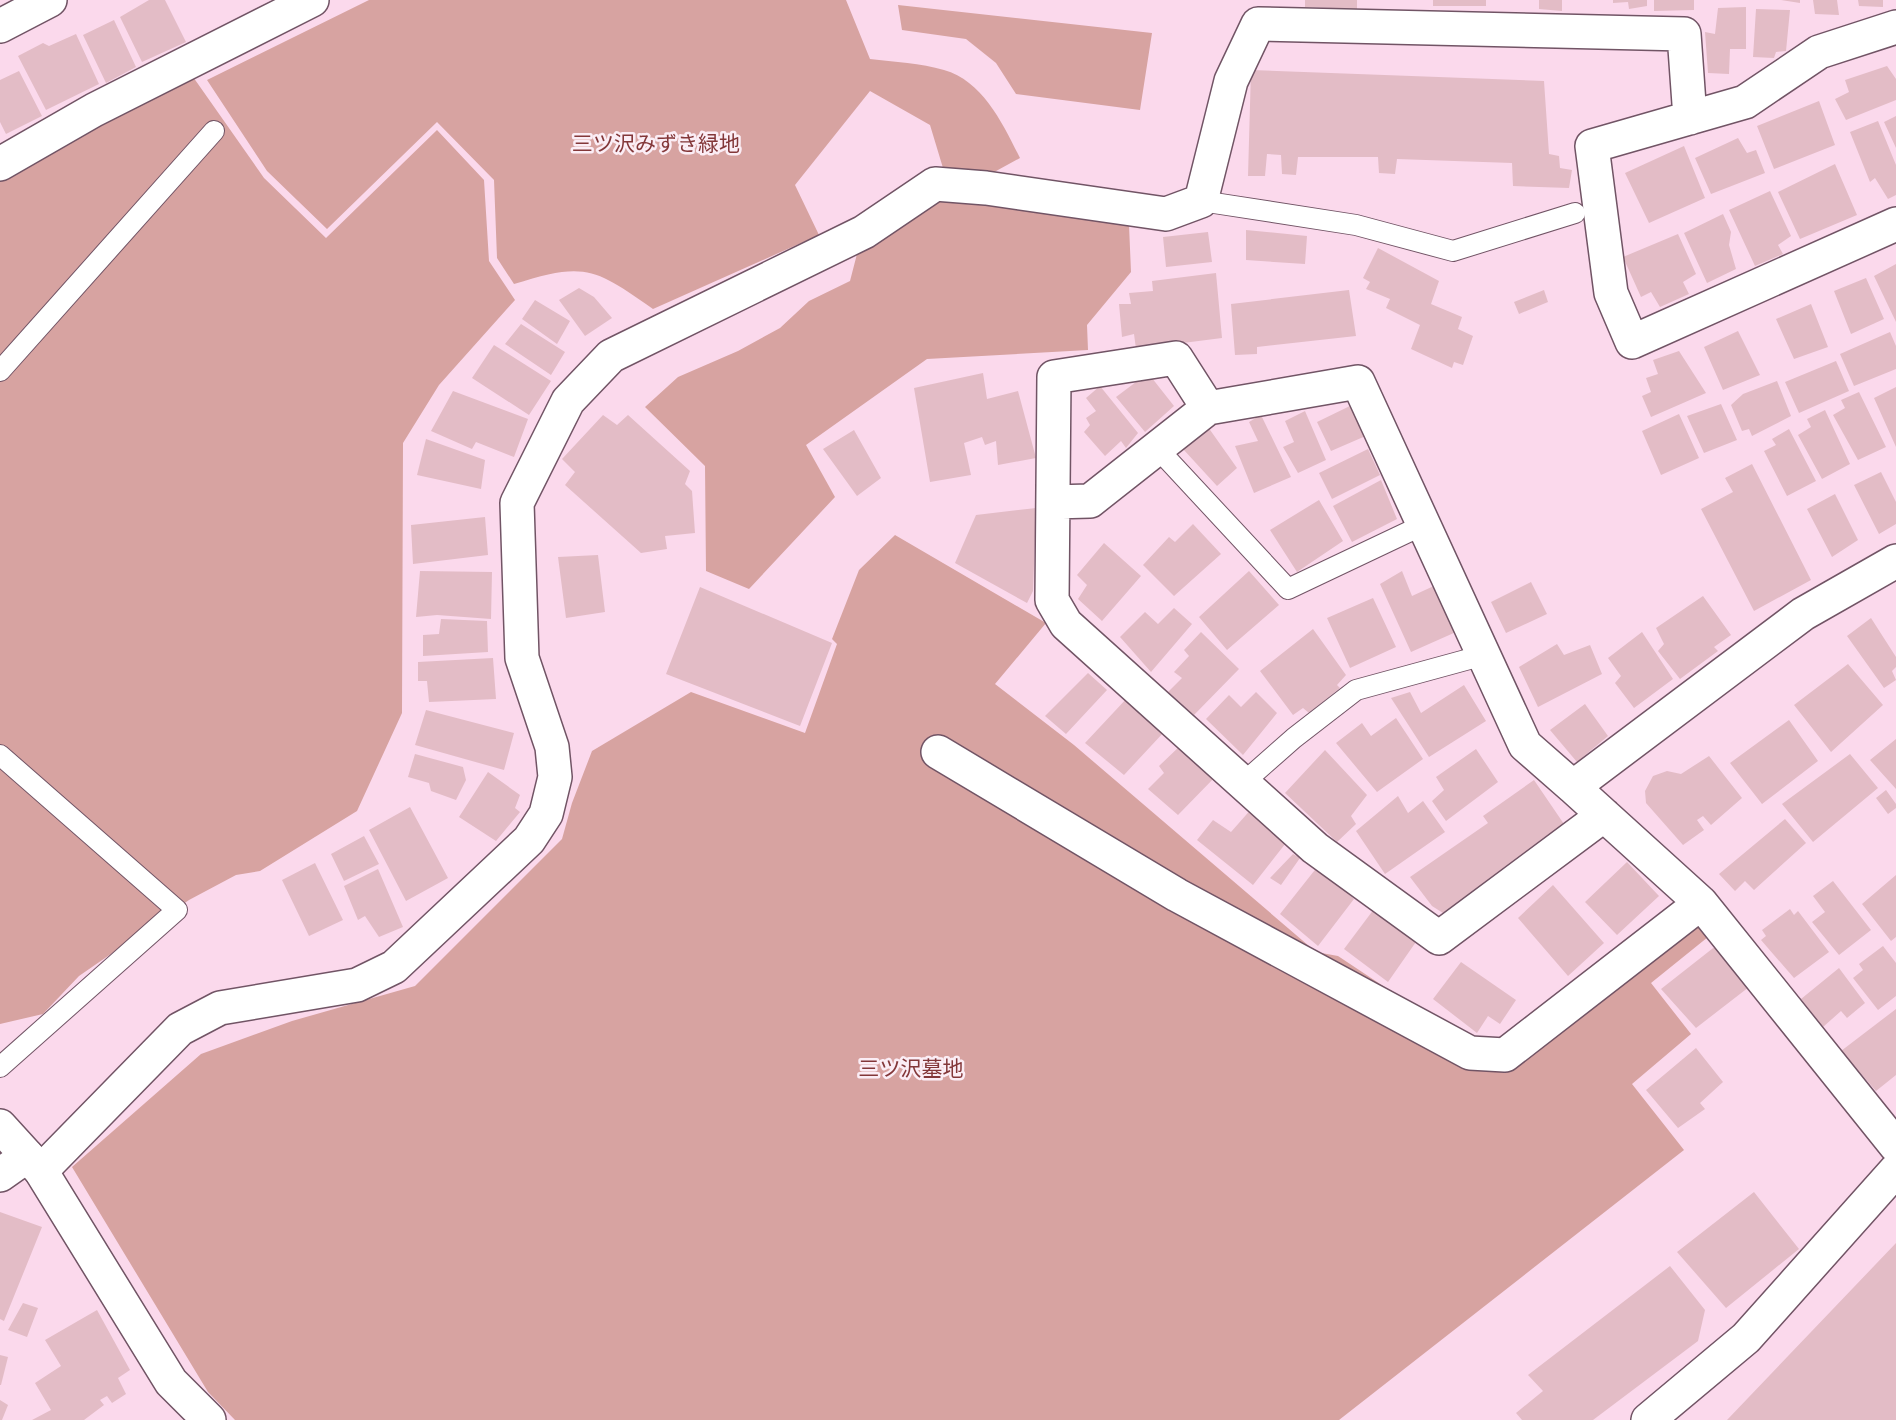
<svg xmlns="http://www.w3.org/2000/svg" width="1896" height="1420" viewBox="0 0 1896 1420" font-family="Jost,'Noto Sans JP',sans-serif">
  <rect width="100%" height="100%" fill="#fbd9ec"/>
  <path fill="#d7a3a1" d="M369,0H846L870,59C894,62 921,63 944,70C983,81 1003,124 1020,158L987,176L943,168L930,125L870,91L795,185L819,235L653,309C594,267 584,262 514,284L497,258L494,180L437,122L327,229L267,171L207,80Z
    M898,5L1152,33L1140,110L1016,94L996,63L966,39L902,30Z
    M191,74L264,178L326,238L437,130L484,180L489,261L515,300L439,385L403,443L402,713L357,811L260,871L236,875L189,900L79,976L43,1014L0,1024V174Z
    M944,198L1129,225L1131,272L1087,325L1088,350L927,359L806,445L835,497L749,589L706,571L705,466L645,407L678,377L738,351L780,328L809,301L850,281L857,254Z
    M895,535L1046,623L995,684L1074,745L1316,952L1338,956L1508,1069L1696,922L1708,937L1651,983L1691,1034L1632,1084L1684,1150L1339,1420H235L208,1392L72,1167L201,1054L292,1021L415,986L562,839L572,803L592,751L691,692L805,733L837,644L832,639L859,570Z"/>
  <path fill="#e3bcc6" d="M149,0H165L186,42L142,62L120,17Z
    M1305,0H1357V9L1305,7Z
    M1433,0H1486V6H1433Z
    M1539,0H1562V11L1539,9Z
    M1613,0H1647V6L1629,9L1628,2L1613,3Z
    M1654,0H1694V10L1654,11Z
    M1781,0H1800V3Z
    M1813,0H1837L1839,15L1815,14Z
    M1858,0H1883V7L1859,6Z
    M1746,7V49H1730L1729,74L1708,73L1705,32L1715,34L1718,8Z
    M1756,9L1790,10L1786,51L1776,52L1774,58L1753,57Z
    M114,20L136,67L106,83L83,35Z
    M76,34L99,84L46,110L18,56L43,43L49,46Z
    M1887,66L1896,79V100L1846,120L1835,99L1849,92L1845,80Z
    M1251,70L1544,81L1549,154L1559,156L1560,168L1572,170L1569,188L1513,186L1512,163L1397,159L1395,174L1379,173L1378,157H1298L1296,175L1282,174L1281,155L1267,154L1265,176H1248Z
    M19,71L42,116L6,134L0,122V80Z
    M1819,101L1835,145L1774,169L1757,126Z
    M1896,116V148L1884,122Z
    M1878,121L1896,165V195L1888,199L1875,178L1870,182L1850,132Z
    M1738,138L1747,153L1756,150L1765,173L1711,194L1695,158Z
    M1684,146L1705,198L1649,223L1625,173Z
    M1835,164L1857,215L1800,239L1778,192Z
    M1770,191L1791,236L1778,245L1783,254L1755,266L1729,210Z
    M1723,214L1731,232L1729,245L1736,269L1707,283L1684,233Z
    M1246,230L1307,236L1305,264L1246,260Z
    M1208,232L1212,262L1166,267L1163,237Z
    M1678,234L1696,274L1683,282L1689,294L1660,307L1651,292L1641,297L1623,257Z
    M1378,248L1439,281L1431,304L1462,317L1458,329L1473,336L1463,365L1454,362L1452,368L1411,349L1420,325L1386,308L1390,299L1366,289L1370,282L1363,278Z
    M1896,264V322L1874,276Z
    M1216,273L1222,338L1136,349L1134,334L1122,337L1119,304H1131L1129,293L1153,291L1152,281Z
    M1866,278L1884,319L1851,334L1834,291Z
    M579,288L594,297L612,318L585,336L559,300Z
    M1349,290L1356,336L1257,347V354L1235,355L1231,304Z
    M1544,290L1548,302L1519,314L1514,302Z
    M535,300L570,321L557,344L522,319Z
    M1811,304L1828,347L1794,359L1776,319Z
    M521,324L565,352L551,375L505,344Z
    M1738,331L1760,375L1723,390L1704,347Z
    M1890,332L1896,346V369L1854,386L1840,354Z
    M494,345L551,381L529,415L472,378Z
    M1679,351L1706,393L1651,417L1642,396L1651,392L1646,378L1658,374L1653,360Z
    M1836,361L1849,391L1799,413L1785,382Z
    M983,373L987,399L1018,391L1036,458L998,465L996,441L985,445L982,437L964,443L971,475L930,482L914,388Z
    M1148,373L1174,406L1145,432L1116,397Z
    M1777,381L1791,416L1752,436L1749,429L1742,431L1731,405L1743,394Z
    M1100,386L1138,433L1126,448L1121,441L1105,456L1084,432L1090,425L1086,418L1096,411L1086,398Z
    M1896,387V447L1874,398Z
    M453,391L528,419L514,457L476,442L472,449L431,431Z
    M1859,392L1886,447L1858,460L1833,415L1845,408L1841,400Z
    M1354,404L1368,435L1331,451L1317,422Z
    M1721,404L1737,440L1704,453L1687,416Z
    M1825,410L1850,464L1822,479L1798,435L1811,427L1807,419Z
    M1305,411L1326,460L1298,473L1283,447L1294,442L1285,421Z
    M1679,414L1699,458L1661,475L1642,431Z
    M603,415L617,425L628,415L690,471L685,484L692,491L695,533L665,536L667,549L641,553L565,485L575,472L562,459Z
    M1261,415L1291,477L1254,493L1235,446L1258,441L1249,422Z
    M1208,427L1237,468L1217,486L1183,449Z
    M1789,429L1816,481L1787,496L1764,451L1776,445L1772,439Z
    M854,430L881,478L857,496L823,449Z
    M426,439L485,460L481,489L417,475Z
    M1368,449L1380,475L1332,499L1319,473Z
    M1752,464L1811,580L1754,611L1701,509L1733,492L1725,478Z
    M1881,472L1896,502V524L1879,534L1854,485Z
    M1381,480L1397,519L1352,542L1333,506Z
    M1835,494L1858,540L1832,557L1807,509Z
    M1319,500L1343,541L1297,572L1270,530Z
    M1036,508L1033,591L1027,603L955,563L976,515Z
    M485,517L488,555L413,564L411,525Z
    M1193,524L1221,554L1174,596L1143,565L1169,537L1175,542Z
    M1104,543L1141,576L1102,621L1078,599L1087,585L1077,575Z
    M598,555L605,612L566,618L558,557Z
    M420,571L492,572L491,619L437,615L416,617Z
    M1249,571L1279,605L1227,650L1199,617Z
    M1402,571L1412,596L1436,585L1456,632L1411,652L1380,584Z
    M1531,582L1547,614L1506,633L1491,602Z
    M700,587L832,643L800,726L666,674Z
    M1703,596L1731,635L1714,647L1718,651L1680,679L1658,651L1664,644L1656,628Z
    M1373,598L1396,647L1350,668L1327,618Z
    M1174,608L1192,624L1151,672L1120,637L1145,612L1158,624Z
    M1871,618L1896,657V667L1892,671L1896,680L1884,688L1847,636Z
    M441,619L487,621L488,652L423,656V635L439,634Z
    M1313,629L1346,675L1337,685L1340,688L1309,713L1303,708L1293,715L1260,671Z
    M1201,632L1239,669L1194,715L1168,692L1182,678L1174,672L1189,656L1184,650Z
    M1642,632L1673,679L1634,708L1615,683L1621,676L1608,658Z
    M1557,644L1564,655L1590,645L1602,674L1538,707L1519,667Z
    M493,658L496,699L429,702L427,681H418V662Z
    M1848,664L1883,705L1831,752L1794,705Z
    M1088,673L1107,690L1066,734L1045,716Z
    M1464,685L1486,721L1429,757L1391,698L1410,692L1421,713Z
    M1256,692L1277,713L1243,755L1206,719L1229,695L1241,707Z
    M1128,697L1164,732L1124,775L1085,743Z
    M1585,704L1608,736L1577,762L1550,730Z
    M426,710L514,733L504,770L415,745Z
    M1396,718L1423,759L1377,792L1336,743L1362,723L1371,736Z
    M1789,720L1818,761L1762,804L1730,763Z
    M1896,739V789L1870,760Z
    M1181,745L1217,775L1178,815L1148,789L1164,773L1159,766Z
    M1476,749L1498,782L1446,821L1432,801L1444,790L1436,777Z
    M1325,750L1367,795L1351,816L1356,824L1337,842L1285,793Z
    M415,754L463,767L466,780L456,800L431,791L429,783L408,777Z
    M1850,754L1878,788L1813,842L1782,804Z
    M1709,756L1742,798L1711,825L1703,816L1697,820L1704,830L1683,845L1646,803L1645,791L1653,776L1667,771L1681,774Z
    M488,772L520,795L515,808L520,812L496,841L459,817Z
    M1534,780L1566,827L1443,913L1432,906L1410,877L1488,823L1483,816Z
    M1886,790L1896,804V808L1888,814L1876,798Z
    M1398,796L1408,813L1423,801L1445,832L1385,874L1356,831Z
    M410,807L448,878L406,901L369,830Z
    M1253,807L1289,839L1253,885L1197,840L1213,820L1231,832Z
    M1785,819L1806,843L1754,890L1745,881L1735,891L1719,874Z
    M364,836L379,864L344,881L331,854Z
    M1293,854L1300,858L1281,885L1270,878Z
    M1627,862L1659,896L1617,935L1585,902Z
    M315,863L343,920L309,936L282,880Z
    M1318,866L1354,899L1318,946L1280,914Z
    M378,869L403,927L379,937L365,916L358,920L344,886Z
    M1896,875V937L1891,941L1862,904Z
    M1833,881L1871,930L1839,955L1812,922L1825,912L1813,896Z
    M1553,885L1604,943L1568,976L1518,918Z
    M1374,909L1418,939L1388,982L1344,949Z
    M1790,909L1794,915L1798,911L1829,952L1794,978L1761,940L1766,936L1762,930Z
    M1717,945L1749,987L1696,1028L1661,989Z
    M1883,946L1896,963V996L1878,1010L1853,978L1863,970L1859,964Z
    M1461,962L1516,1000L1500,1024L1488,1016L1477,1033L1433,999Z
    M1839,968L1865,1003L1847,1018L1841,1011L1823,1027L1801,999Z
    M1896,1009V1075L1876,1091L1841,1051Z
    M1696,1048L1723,1082L1700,1103L1705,1109L1678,1128L1646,1090Z
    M1754,1192L1799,1249L1726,1308L1677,1252Z
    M0,1212L42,1227L4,1321L0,1319Z
    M1896,1243V1420H1727Z
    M1670,1266L1705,1310L1698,1341L1593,1420H1522L1516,1413L1543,1391L1528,1375Z
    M23,1303L38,1308L27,1337L8,1330Z
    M97,1310L130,1370L118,1378L126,1394L112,1403L107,1396L100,1400L104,1405L84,1420H32L51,1410L35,1383L61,1366L45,1340Z
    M0,1355L8,1357L1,1385H0Z
    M0,1400L8,1405L2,1420H0Z"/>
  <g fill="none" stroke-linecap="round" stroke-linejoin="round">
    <defs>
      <path id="lane" d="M1201,201L1356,225L1453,251L1575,213
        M0,371L214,131
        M1157,448L1288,589L1423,525
        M0,755L177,910L0,1067
        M1243,783L1294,738L1356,690L1484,655"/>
      <path id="street" d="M0,26L50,0
        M1896,27L1819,52L1745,102L1592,146L1611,293L1632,342L1896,224
        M0,164L94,110L312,0
        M1208,408L1176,358L1054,377L1052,600L1066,624L1315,848L1439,938L1604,815
        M1053,502L1090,501L1208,408L1358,382L1525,745L1573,787
        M1896,561L1803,614L1573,787L1701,903L1896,1146
        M938,752L1177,895L1470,1053L1505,1055L1701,903
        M41,1171L180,1029L220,1008L357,985L394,967L529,840L546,814L555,777L552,747L522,658L517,503L568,401L611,356L864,232L935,184L986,188L1166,214L1201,201L1231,81L1258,24L1684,34L1690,118
        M0,1175L27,1156"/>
      <path id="secondary" d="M0,1126L41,1171L171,1382L209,1420
        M1648,1420L1746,1338L1896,1170"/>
    </defs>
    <use href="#lane" stroke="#715465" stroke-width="22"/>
    <use href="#street" stroke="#715465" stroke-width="36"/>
    <use href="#secondary" stroke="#715465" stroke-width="36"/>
    <use href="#lane" stroke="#fff" stroke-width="20"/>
    <use href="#street" stroke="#fff" stroke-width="33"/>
    <use href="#secondary" stroke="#fff" stroke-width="33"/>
  </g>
  <g text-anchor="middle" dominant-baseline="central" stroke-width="5" stroke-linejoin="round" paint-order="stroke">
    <g font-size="21" fill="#833739" stroke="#fbedf5">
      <text x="656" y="144">三ツ沢みずき緑地</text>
      <text x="911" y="1069">三ツ沢墓地</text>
    </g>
  </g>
</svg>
